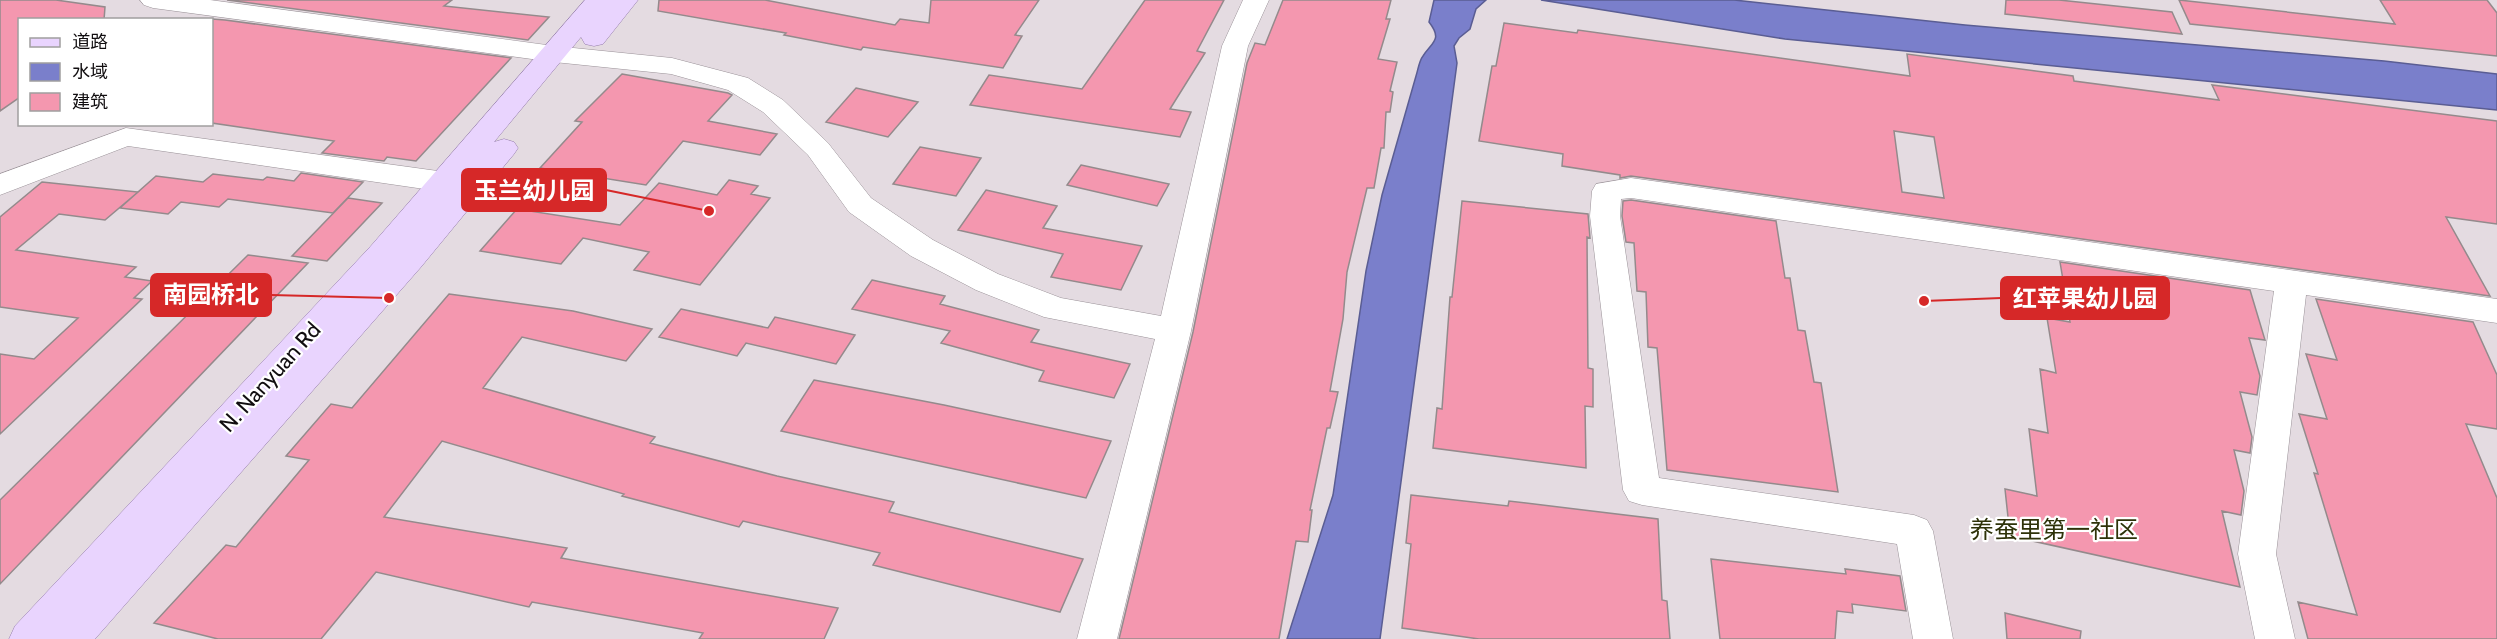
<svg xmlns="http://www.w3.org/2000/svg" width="2497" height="639" viewBox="0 0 2497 639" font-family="Cabin,'Noto Sans SC',sans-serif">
  <rect width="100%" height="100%" fill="#e4dbe1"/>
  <path fill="#7a7fcb" stroke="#5a5d93" stroke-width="1.5" d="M1434,0H1486L1476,9L1470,29L1459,38L1454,46L1457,63L1380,639H1287L1333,495L1366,271L1382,195L1416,76C1418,70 1419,61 1423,56C1432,42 1443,40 1429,22Z
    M1541,0H1734L1965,25L2384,61L2497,74V110L1785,39Z"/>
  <path fill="#f497af" stroke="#948a8c" stroke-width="1.5" fill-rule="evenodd" d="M0,0H56L105,7L104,20H20V97L0,111Z
    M227,0H452L444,6L549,17L528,40Z
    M659,0H765L895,25L900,19L929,23L931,0H1039L1015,35L1022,36L1003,68L863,47L861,50L784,35L786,33L658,11Z
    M1145,0H1224L1197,51L1205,53L1170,109L1191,112L1180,137L970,105L989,75L1082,89Z
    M1283,0H1391L1386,19H1390L1378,59L1397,62L1390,91L1393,92L1390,112H1386L1384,148H1381L1374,188H1367L1347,272L1343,319L1330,391L1338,392L1330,428H1327L1310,510H1312L1308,542L1296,541L1279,639H1119L1193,332L1247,63L1255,43L1265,45Z
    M2006,0H2059L2172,12L2182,34L2005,14Z
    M2179,0L2395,24L2380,0H2487L2497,13V56L2190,24Z
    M212,19L225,20L511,58L416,161L387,157L384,161L322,153L334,141L212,123Z
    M1504,23L1577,33L1578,30L1910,76L1907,54L2073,76L2074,81L2219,100L2212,85L2497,121V224L2446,217L2490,296L1631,176L1620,178V175L1562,166L1563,154L1479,141L1492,66H1496ZM1894,131L1934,137L1944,198L1902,192Z
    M622,74L728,93L732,95L708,121L777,134L760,155L683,141L646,185L540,168L582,122L575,121Z
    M856,88L918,102L888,137L826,122Z
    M920,147L981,158L956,196L893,184Z
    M1081,165L1169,184L1157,206L1067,185Z
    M301,173L363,182L333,213L228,199L219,207L181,202L168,214L120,208L156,176L203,182L213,174L263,180L267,177L294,181Z
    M729,180L758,186L751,194L770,198L700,285L634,270L649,252L583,238L561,264L480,251L517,209L620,225L659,183L717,195Z
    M42,182L138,192L105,220L59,214L16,250L136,267L125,277L152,281L134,298L142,299L0,434V354L34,359L78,318L0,307V217Z
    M986,190L1057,206L1043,228L1142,246L1121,290L1051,277L1063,254L958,230Z
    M348,198L382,203L327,261L292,256Z
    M1631,200L1776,221L1785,278H1790L1798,330L1805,331L1814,382L1821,383L1838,492L1667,470L1657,348L1648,347L1646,292L1637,291L1634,243L1626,242L1622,216L1623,201Z
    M1462,201L1588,214L1590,238L1587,237L1588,368L1593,369V407L1585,406L1586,468L1433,448L1437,408L1442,409L1450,297H1452Z
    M248,255L308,263L0,584V500Z
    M2060,262L2250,290L2265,340L2249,338L2260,376L2257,395L2240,392L2252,437L2250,453L2234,450L2244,491L2241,515L2222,511L2240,587L2010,536L2005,489L2037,496L2029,429L2048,433L2040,369L2056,373L2047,318L2070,322Z
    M872,280L945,296L940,304L1039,330L1031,342L1130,364L1114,398L1039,381L1044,371L941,343L950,331L852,309Z
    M449,294L573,311L652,329L626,361L522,337L483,388L655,437L650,443L777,476L894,502L889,512L1083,559L1060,612L873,565L880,553L743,521L739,527L622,496L624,494L442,441L384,517L567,548L561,558L838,608L824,639H699L703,633L532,602L529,607L376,572L321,639H218L154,623L226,545L236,547L309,460L286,456L331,404L352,408Z
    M2316,299L2473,322L2497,375V429L2466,424L2497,498V639H2308L2298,602L2357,615L2314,473L2318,474L2299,414L2327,419L2306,354L2337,360Z
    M681,309L768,328L775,317L855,335L836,364L746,343L737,356L659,337Z
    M814,380L944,405L1111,441L1086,498L781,431Z
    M1411,495L1508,506L1509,501L1658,519L1662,600L1667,601L1670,639H1479L1402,628L1411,544L1406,543Z
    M1711,559L1846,574L1845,569L1900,576L1906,611L1852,604L1853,613L1837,611L1835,639H1720Z
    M2005,613L2081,631L2080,639H2007Z"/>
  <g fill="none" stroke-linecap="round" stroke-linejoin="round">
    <defs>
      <path id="minor" d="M140,0H210L554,46L672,58L748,78L783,100L828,143L871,198L933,240L998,274L1061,298L1161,316L1222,46L1243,0H1269L1248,46L1191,331L1117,639H1077L1155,339L1044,317L976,290L911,256L849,212L808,155L763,112L728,90L671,74L554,62L153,8L144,5Z
        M126,128L445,172L456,175L460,182L456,189L445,192L128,146L0,195V174Z
        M1631,178L2497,299V323L2306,295L2276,554L2295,639H2255L2238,554L2274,291L1631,198L1621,199L1620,216L1659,478L1914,515L1927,520L1933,531L1953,639H1913L1897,544L1642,505L1629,501L1623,490L1590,216L1592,191L1596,184Z"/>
      <path id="major" d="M585,0H638L603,44L594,46L585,44L581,37L494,142L504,139L514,142L518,148L514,154L421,267L95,639H9L15,626L370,247Z"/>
    </defs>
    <use href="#minor" stroke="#9a9298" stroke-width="1"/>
    <use href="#major" stroke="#947caa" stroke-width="1"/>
    <use href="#minor" fill="#fff" fill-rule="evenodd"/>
    <use href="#major" fill="#e9d4fe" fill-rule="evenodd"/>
  </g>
  <g text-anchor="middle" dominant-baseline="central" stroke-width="4.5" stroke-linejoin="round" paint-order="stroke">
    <g font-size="22" fill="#110e10" stroke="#fff">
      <text transform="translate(270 377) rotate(-48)">N. Nanyuan Rd</text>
    </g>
    <g font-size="24" fill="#2e3209" stroke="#fff">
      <text x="2054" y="529">养蚕里第一社区</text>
    </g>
  </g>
  <path fill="none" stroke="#d62828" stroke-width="2" d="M709 211L606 190M389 298L271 295M1924 301L2001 298"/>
  <g fill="#d62828" stroke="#fff" stroke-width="2">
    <circle cx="709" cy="211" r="6"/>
    <circle cx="389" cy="298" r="6"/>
    <circle cx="1924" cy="301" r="6"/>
  </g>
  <g fill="#d62828" stroke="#d62828" stroke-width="2">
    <rect x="462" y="169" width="144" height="42" rx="6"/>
    <rect x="151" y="274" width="120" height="42" rx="6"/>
    <rect x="2001" y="277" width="168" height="42" rx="6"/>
  </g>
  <g font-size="24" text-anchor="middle" font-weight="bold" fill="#fff">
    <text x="534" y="199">玉兰幼儿园</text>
    <text x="211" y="303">南园桥北</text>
    <text x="2085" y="307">红苹果幼儿园</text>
  </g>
  <rect x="18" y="18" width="195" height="108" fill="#ffffff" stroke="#a09f9f" stroke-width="1.5"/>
  <rect x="30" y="38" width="30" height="9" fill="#e9d4fe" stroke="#a09f9f" stroke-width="1.5"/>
  <text x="72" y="48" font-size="18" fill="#110e10">道路</text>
  <rect x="30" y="63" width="30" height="18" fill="#7a7fcb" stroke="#a09f9f" stroke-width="1.5"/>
  <text x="72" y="78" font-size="18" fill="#110e10">水域</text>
  <rect x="30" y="93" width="30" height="18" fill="#f497af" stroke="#a09f9f" stroke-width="1.5"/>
  <text x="72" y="108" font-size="18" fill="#110e10">建筑</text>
</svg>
